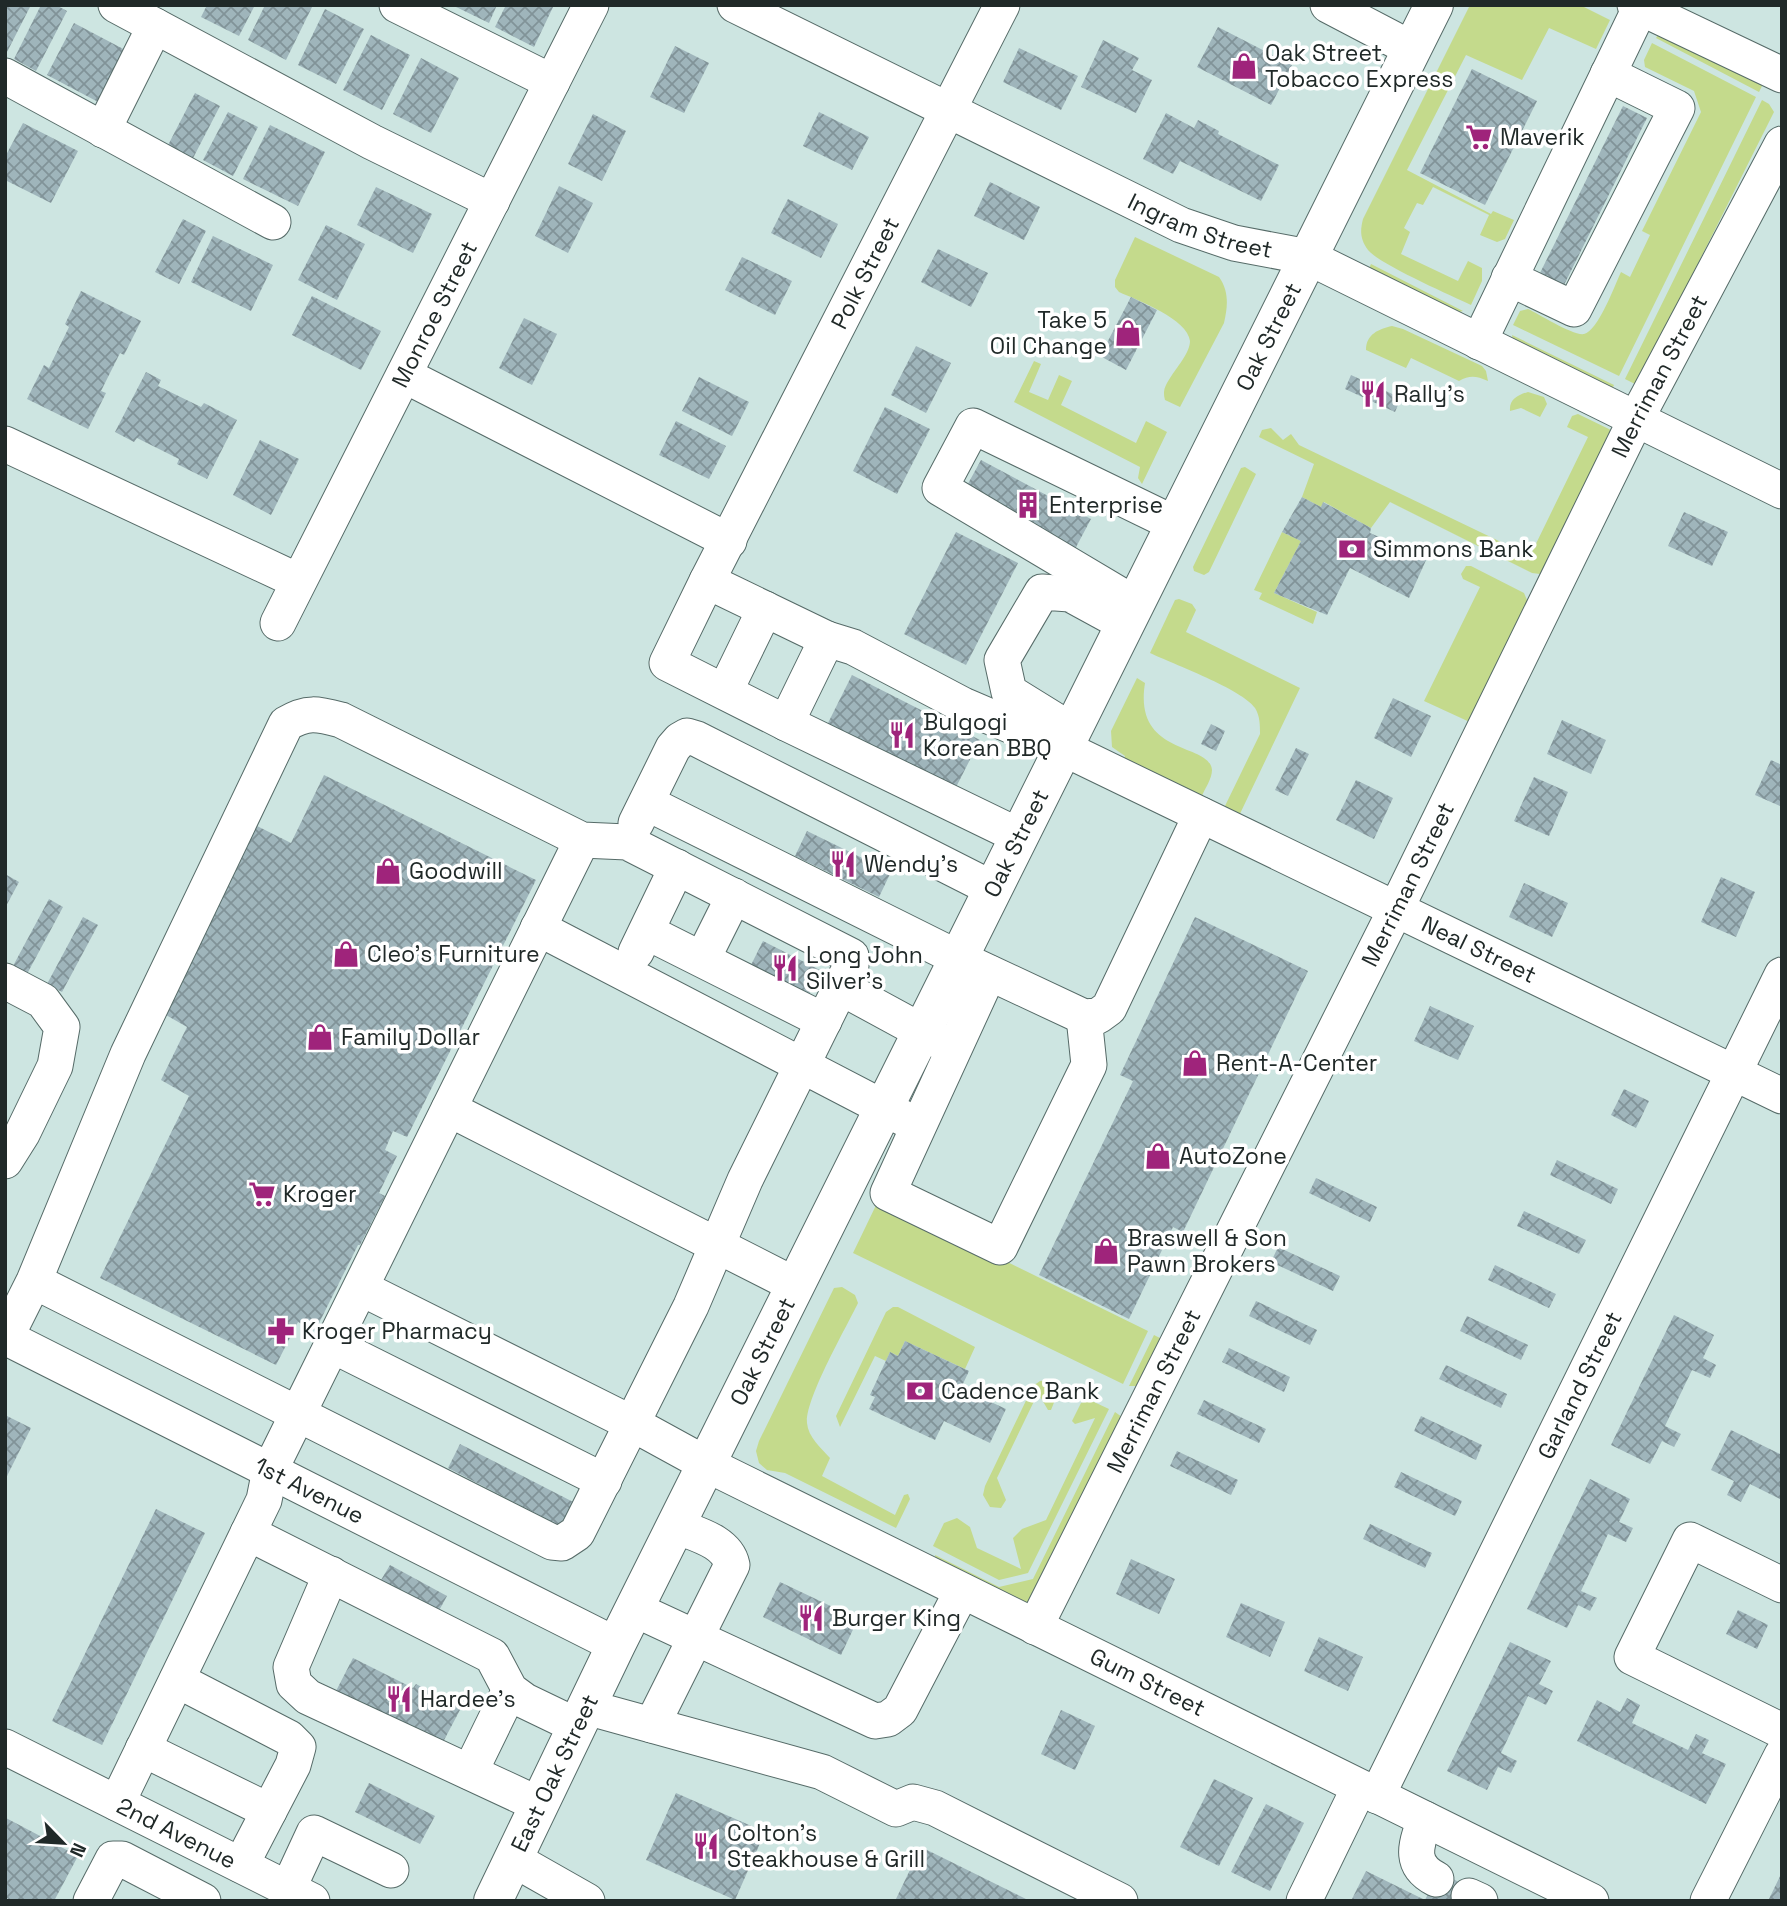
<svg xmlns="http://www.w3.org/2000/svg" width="1787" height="1906" viewBox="0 0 1787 1906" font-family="'Space Grotesk',sans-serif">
  <defs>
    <pattern id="building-cross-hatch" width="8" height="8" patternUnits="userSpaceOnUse" patternTransform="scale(1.75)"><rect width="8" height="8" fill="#9fb5bb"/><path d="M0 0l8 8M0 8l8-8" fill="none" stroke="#819398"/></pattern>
  </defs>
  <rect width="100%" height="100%" fill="#cde5e1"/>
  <path fill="#c4da8c" d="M1470,5H1580L1610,20L1596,49L1549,28L1522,80L1466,55L1407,170L1491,214L1493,211L1514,220L1505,239L1497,242L1480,235L1489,215L1433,187L1423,205L1417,203L1404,228L1410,232L1401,254L1458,281L1468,261L1482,268V281L1471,305C1450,295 1379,264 1368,250C1360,239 1360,231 1363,219Z
    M1660,31L1764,82L1759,92L1656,38Z
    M1652,43L1756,97L1619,376L1513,325L1520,311L1528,309C1539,314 1573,336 1584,334C1598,331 1615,285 1621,272L1630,277L1650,235L1642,231L1701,112L1694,91L1645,67L1644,60Z
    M1762,100L1769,104L1774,112L1637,385L1625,379Z
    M1135,237L1219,277C1229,291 1228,306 1224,323L1180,407L1165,400C1162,390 1166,384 1172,375C1178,366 1190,352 1190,341C1188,319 1137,300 1119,292L1115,287V280Z
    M1371,264L1463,311L1451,314L1368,271Z
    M1392,326L1403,329L1482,366L1486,371L1488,381C1476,376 1470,375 1459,381L1411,358L1406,368L1366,350C1366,334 1379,329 1392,326Z
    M1512,335L1614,385L1611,391L1513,341Z
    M1034,361L1041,364L1029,392L1048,400L1059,375L1072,381L1061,405L1136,443L1146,421L1167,432L1142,484L1138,478L1140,467L1014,402Z
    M1528,392L1544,397L1547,404L1540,417L1521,408L1510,411C1509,399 1518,395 1528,392Z
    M1578,414L1613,431L1548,571L1540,574L1532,573L1390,502L1371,528L1324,502L1321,507L1302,497L1314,464L1259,437L1262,430L1271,428L1283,440L1291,434L1299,445L1530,556L1588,437L1567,427L1572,416Z
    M1245,467L1256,474L1209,572L1204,575L1194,571L1193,567L1241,468Z
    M1282,532L1301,541L1274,593L1317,612L1313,624L1259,599L1262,593L1254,590Z
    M1466,566H1471L1524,593L1530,607L1474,724L1424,701L1480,587L1463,579L1461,574Z
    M1179,599L1192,604L1196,610L1186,632L1300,688L1237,820L1224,808L1260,734C1260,725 1260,716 1255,708C1242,689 1173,664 1150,653L1175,600Z
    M1137,678L1145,683C1133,757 1210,742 1212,770C1212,779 1205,788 1202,796L1122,764L1125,756L1112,747L1111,731Z
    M879,1199L1148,1331L1123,1384L853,1253Z
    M842,1287L855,1295L858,1303C846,1328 805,1399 807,1423C808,1437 821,1448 830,1458L822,1476L895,1515L904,1495L908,1494L910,1499L896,1528L785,1473L767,1470L759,1463L756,1451L759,1441L834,1288Z
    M893,1307H898L975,1347L965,1369L905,1341L898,1356L890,1352L886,1361L875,1356L840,1427L836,1416L886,1312Z
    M1154,1335L1168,1342L1141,1386H1129Z
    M1049,1380L1057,1383L1059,1390L1051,1410H1048L1038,1393L997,1478L1006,1500L1001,1508L990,1507L983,1495L985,1486L1033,1386L1040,1381Z
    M1087,1401L1094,1402L1109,1409L1028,1573L999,1580L933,1546L944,1523L957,1518L970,1527L977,1548L1021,1569L1013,1538L1022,1529L1046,1520L1095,1418L1075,1424L1072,1421L1081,1403Z
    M1115,1412L1122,1417L1027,1604L936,1561L935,1555L999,1587L1033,1579Z"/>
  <path fill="url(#building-cross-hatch)" d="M5,5H31L5,56Z
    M41,5H56L67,11L36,71L14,59Z
    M207,5H255L239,36L201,17Z
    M265,5H313L286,60L248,40Z
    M452,5H497L489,23Z
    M506,5H554L534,47L495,27Z
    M325,9L364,29L336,84L298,65Z
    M74,23L129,52L102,104L47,75Z
    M1218,27L1292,65L1271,105L1197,67Z
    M371,35L410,55L382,110L343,90Z
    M1103,40L1139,58L1132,70L1152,80L1136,113L1081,87Z
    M675,46L709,63L684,113L650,97Z
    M1019,48L1078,76L1061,110L1003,82Z
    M421,58L459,78L431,133L393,114Z
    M1472,69L1537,101L1485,205L1420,173Z
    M195,93L220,106L191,162L166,149Z
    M1623,106L1647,118L1564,285L1540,273Z
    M228,112L258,127L233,176L203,160Z
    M819,112L869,137L852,170L803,146Z
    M1166,113L1194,128L1198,120L1219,131L1218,134L1279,165L1261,201L1180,161L1173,174L1143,159Z
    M593,114L626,131L602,181L568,164Z
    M23,123L78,151L51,203L5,180V157Z
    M270,125L325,152L298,206L243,179Z
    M990,182L1040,207L1024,240L974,216Z
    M559,186L593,203L568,253L535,236Z
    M376,187L432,214L413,253L357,225Z
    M788,199L838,224L821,258L771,233Z
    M183,219L206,231L179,284L155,272Z
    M326,225L365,244L337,300L298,280Z
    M213,236L273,265L251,311L191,282Z
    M938,249L988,273L971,307L921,282Z
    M742,257L792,281L775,315L725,290Z
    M81,291L141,321L124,355L120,353L101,391L106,393L88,429L27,399L44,365L49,368L69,327L65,324Z
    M312,296L381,331L361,370L292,335Z
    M1131,297L1157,310L1126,370L1100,356Z
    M524,318L557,334L532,385L499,368Z
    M916,346L951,363L926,413L891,395Z
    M146,372L161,380L158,386L201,407L204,403L237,420L207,479L177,464L179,459L137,438L134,442L115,432Z
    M1351,375L1401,398L1395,412L1345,389Z
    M699,377L749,402L732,436L682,411Z
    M885,407L930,429L897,494L853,471Z
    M676,421L726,446L709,479L659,455Z
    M260,440L299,459L271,515L233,495Z
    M981,460L1091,519L1075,549L964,491Z
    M1302,497L1321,507L1323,502L1371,528L1370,533L1427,558L1409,598L1350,568L1327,615L1274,593L1301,541L1282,532Z
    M1684,512L1728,532L1712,566L1668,546Z
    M956,532L1018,563L966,665L904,634Z
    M852,675L980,740L952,795L824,731Z
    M1393,698L1431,716L1411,757L1374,738Z
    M1562,720L1606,740L1591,774L1547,754Z
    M1211,724L1225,731L1216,751L1201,744Z
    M1296,748L1309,754L1288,796L1275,790Z
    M1771,760L1782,765V807L1755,795Z
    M324,775L536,880L407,1137L393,1131L385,1150L397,1156L379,1193L385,1196L360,1245H358L315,1331L298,1322L276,1365L100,1278L189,1096L161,1080L187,1027L166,1015L257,826L291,843Z
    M1534,777L1568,792L1549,836L1514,821Z
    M1356,780L1393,798L1374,839L1336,820Z
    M807,831L891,872L879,897L795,856Z
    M5,874L19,882L5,908Z
    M1721,877L1755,892L1736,937L1701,922Z
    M1524,883L1568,903L1552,937L1509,917Z
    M49,899L63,907L27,974L13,966Z
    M83,917L98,925L62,992L47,984Z
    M1195,917L1308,971L1183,1232L1173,1227L1129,1319L1039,1275L1133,1081L1120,1075Z
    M763,941L820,970L807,998L750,967Z
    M1430,1006L1474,1026L1458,1060L1414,1041Z
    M1624,1089L1649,1101L1636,1128L1611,1115Z
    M1557,1160L1618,1189L1611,1204L1550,1175Z
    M1316,1178L1377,1207L1370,1222L1309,1193Z
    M1524,1211L1586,1240L1579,1254L1517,1226Z
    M1278,1247L1340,1276L1333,1291L1271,1262Z
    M1495,1265L1556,1294L1549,1308L1488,1280Z
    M1256,1301L1317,1330L1310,1345L1249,1316Z
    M1674,1315L1714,1335L1703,1358L1716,1365L1710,1378L1692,1370L1665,1426L1681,1434L1674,1447L1662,1441L1650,1464L1611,1445Z
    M1467,1316L1528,1345L1521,1360L1460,1331Z
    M905,1341L969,1371L961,1388L1006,1409L990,1443L944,1421L935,1440L869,1409L875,1397L870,1395L890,1352L898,1356Z
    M1229,1348L1290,1377L1284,1392L1222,1362Z
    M1446,1365L1507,1394L1501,1408L1439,1379Z
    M1204,1400L1266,1429L1259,1443L1197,1414Z
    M5,1415L31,1428L5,1480Z
    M1421,1416L1482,1445L1476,1460L1414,1431Z
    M1731,1430L1782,1455V1500L1750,1484L1741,1502L1727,1495L1734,1481L1711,1470Z
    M460,1444L581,1506L568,1530L448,1468Z
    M1177,1451L1238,1480L1231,1495L1170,1466Z
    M1401,1472L1462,1501L1455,1516L1394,1487Z
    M1590,1479L1630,1499L1619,1522L1633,1528L1626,1542L1608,1534L1581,1591L1597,1598L1590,1611L1578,1605L1567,1628L1527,1609Z
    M156,1509L205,1533L102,1745L52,1721Z
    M1370,1524L1432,1553L1425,1568L1363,1539Z
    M1131,1559L1175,1579L1159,1614L1116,1594Z
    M390,1565L447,1596L436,1616L378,1585Z
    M780,1582L858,1619L841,1655L763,1617Z
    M1241,1603L1285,1622L1270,1657L1226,1637Z
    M1738,1610L1768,1625L1757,1649L1726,1634Z
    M1319,1637L1363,1657L1348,1691L1304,1671Z
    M1510,1642L1551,1661L1539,1684L1553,1691L1546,1705L1528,1696L1501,1753L1517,1761L1511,1773L1498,1767L1487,1790L1447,1771Z
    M353,1658L413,1688L416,1684L461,1708L442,1744L336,1691Z
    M1627,1698L1640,1705L1632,1723L1688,1750L1696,1734L1709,1740L1702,1753L1726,1764L1706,1804L1577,1741L1597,1700L1620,1712Z
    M1061,1710L1095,1726L1075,1770L1041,1754Z
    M1214,1779L1253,1798L1219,1866L1180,1847Z
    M369,1783L435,1816L420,1844L355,1812Z
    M676,1793L765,1832L735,1900L646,1860Z
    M1266,1804L1304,1823L1270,1891L1231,1872Z
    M6,1818L78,1856L54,1901H12L5,1897Z
    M921,1847L1030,1901H895Z
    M1366,1871L1425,1900L1439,1872L1473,1889L1467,1901H1351Z
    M1782,1872V1901H1768Z"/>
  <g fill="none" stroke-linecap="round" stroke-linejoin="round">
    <defs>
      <g id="minor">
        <path d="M116,5L372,142L492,201"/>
        <path d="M397,5L552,82"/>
        <path id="s1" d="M735,5L1181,225L1234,243L1308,257L1782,491"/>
        <path d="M1002,5L707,581L667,663L786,723L1019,836"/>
        <path d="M1328,5L1412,49"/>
        <path d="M1635,5L1782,75"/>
        <path d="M5,76L273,222"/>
        <path d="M103,130L155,26"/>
        <path d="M1509,278L1574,309L1677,108L1608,74"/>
        <path d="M1479,342L1640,8"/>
        <path d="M404,375L729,541"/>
        <path d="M5,444L298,581"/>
        <path d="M707,581L827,639"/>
        <path d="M1135,604L940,488L973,426L1175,524"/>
        <path id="s2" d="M278,623L591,5"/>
        <path d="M725,691L765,609"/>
        <path id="s3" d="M786,723L827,639L853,647L963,705L1063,748L1782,1096"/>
        <path d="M1072,731L1009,692L1002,660L1042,592L1070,594L1125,624"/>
        <path d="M647,803L958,958L1084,1017L1098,1016L1109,1008L1201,815"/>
        <path d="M636,823L673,748L680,740L687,736L697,739L993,889"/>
        <path d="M538,928L907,1120"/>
        <path d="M647,932L824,1021"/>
        <path d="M710,944L734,896"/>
        <path d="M636,952L677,867"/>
        <path d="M989,973L888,1193L1000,1247L1089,1065L1084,1017"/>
        <path d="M5,981L43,1001L62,1027L55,1066L22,1134L5,1161"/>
        <path d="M840,987L945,1044"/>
        <path d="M449,1109L795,1285"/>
        <path id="s4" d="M361,1288L633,1424L706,1464L1591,1901"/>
        <path id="s5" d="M5,1337L616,1645"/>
        <path d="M6,1337L34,1281L128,1054L286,724C307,711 318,714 341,720L582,840L627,842L851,956V966L745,1180L691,1306L577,1533L562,1543L552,1542L34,1281"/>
        <path d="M332,1345L604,1481"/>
        <path d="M248,1533L492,1656L510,1690L525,1701L577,1726"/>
        <path d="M331,1574L291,1667L294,1684L308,1697L540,1805"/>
        <path d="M1782,1585L1690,1540L1632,1657L1782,1731"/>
        <path d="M634,1609L875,1721L888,1719L900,1710L962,1591"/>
        <path id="s6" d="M1035,1627L1396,909L1636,419L1782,144"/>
        <path d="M177,1680L289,1738L298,1747L293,1765L241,1865"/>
        <path d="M586,1707L822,1772L896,1809L913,1802L935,1808L1120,1901"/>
        <path d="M652,1725L732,1565C727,1541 695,1534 676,1526"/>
        <path id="s7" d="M5,1747L312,1901"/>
        <path d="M143,1749L269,1811"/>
        <path d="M470,1772L510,1690"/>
        <path id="s8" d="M1377,1796L1782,975"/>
        <path d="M117,1803L264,1500L270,1470L582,840"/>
        <path d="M1425,1819C1417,1843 1407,1864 1436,1879"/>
        <path d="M513,1859L587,1901"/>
        <path d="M288,1889L314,1833L391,1870"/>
        <path d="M1469,1896L1480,1901"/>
        <path d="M91,1901L113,1859H122L203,1901"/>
        <path d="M1304,1901L1359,1788"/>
        <path d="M1708,1901L1782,1755"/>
      </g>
      <g id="highway">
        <path id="s9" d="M493,1901L616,1645L1434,5"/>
      </g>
    </defs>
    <use href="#minor" stroke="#566b68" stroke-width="37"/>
    <use href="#highway" stroke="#566b68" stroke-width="40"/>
    <use href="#minor" stroke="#fff" stroke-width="35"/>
    <use href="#highway" stroke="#fff" stroke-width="38"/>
  </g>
  <defs>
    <symbol id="shop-bare" viewBox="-9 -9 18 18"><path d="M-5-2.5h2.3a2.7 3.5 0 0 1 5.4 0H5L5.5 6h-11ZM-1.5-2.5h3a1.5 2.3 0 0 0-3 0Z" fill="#9f247b" stroke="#fff" stroke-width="2.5" paint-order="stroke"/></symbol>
    <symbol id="supermarket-bare" viewBox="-9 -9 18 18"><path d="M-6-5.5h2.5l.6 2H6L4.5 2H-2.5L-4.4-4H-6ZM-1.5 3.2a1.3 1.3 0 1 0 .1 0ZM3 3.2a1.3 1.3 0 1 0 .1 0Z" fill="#9f247b" stroke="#fff" stroke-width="2.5" paint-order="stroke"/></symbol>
    <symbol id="restaurant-bare" viewBox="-9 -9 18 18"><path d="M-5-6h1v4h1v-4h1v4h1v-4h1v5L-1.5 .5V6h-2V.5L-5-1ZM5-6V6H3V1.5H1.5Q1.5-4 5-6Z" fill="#9f247b" stroke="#fff" stroke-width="2.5" paint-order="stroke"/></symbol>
    <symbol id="building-bare" viewBox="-9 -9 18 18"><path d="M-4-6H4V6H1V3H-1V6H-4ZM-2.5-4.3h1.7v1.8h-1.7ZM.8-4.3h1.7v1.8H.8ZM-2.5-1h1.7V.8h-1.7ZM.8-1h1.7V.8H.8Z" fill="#9f247b" stroke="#fff" stroke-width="2.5" paint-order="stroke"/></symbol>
    <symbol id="bank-bare" viewBox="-9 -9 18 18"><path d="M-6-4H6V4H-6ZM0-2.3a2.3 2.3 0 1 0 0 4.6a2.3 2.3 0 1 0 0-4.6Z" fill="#9f247b" stroke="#fff" stroke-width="2.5" paint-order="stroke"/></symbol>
    <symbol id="pharmacy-bare" viewBox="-9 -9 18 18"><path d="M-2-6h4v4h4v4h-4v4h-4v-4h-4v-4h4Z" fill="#9f247b" stroke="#fff" stroke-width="2.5" paint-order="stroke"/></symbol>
  </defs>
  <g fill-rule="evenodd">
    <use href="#shop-bare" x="1225" y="47" width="38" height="38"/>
    <use href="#supermarket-bare" x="1460" y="118" width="38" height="38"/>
    <use href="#shop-bare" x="1109" y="314" width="38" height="38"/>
    <use href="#restaurant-bare" x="1354" y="375" width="38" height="38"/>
    <use href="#building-bare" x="1009" y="486" width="38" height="38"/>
    <use href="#bank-bare" x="1333" y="530" width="38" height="38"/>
    <use href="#restaurant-bare" x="883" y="716" width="38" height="38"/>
    <use href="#restaurant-bare" x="824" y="845" width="38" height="38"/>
    <use href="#shop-bare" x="369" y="852" width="38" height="38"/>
    <use href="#shop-bare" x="327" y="935" width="38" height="38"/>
    <use href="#restaurant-bare" x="766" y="949" width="38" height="38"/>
    <use href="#shop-bare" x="301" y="1018" width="38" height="38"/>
    <use href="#shop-bare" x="1176" y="1044" width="38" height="38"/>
    <use href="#shop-bare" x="1139" y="1137" width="38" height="38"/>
    <use href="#supermarket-bare" x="243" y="1175" width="38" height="38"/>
    <use href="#shop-bare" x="1087" y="1232" width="38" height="38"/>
    <use href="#pharmacy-bare" x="262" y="1312" width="38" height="38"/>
    <use href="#bank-bare" x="901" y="1372" width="38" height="38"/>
    <use href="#restaurant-bare" x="792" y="1599" width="38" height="38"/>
    <use href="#restaurant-bare" x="380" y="1680" width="38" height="38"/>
    <use href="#restaurant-bare" x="687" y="1827" width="38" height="38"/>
  </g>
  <g text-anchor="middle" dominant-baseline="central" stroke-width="7" stroke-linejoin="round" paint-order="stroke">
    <g font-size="23" fill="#202928" stroke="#fff" text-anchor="start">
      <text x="1265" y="53">Oak Street<tspan x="1265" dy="26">Tobacco Express</tspan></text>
      <text x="1500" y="137">Maverik</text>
      <text x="1107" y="320" text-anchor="end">Take 5<tspan x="1107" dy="26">Oil Change</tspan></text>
      <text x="1394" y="394">Rally's</text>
      <text x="1049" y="505">Enterprise</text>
      <text x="1373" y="549">Simmons Bank</text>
      <text x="923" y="722">Bulgogi<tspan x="923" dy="26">Korean BBQ</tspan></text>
      <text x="864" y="864">Wendy's</text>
      <text x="409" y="871">Goodwill</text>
      <text x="367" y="954">Cleo's Furniture</text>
      <text x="806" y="955">Long John<tspan x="806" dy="26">Silver's</tspan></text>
      <text x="341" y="1037">Family Dollar</text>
      <text x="1216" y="1063">Rent-A-Center</text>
      <text x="1179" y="1156">AutoZone</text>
      <text x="283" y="1194">Kroger</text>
      <text x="1127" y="1238">Braswell &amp; Son<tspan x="1127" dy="26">Pawn Brokers</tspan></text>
      <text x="302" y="1331">Kroger Pharmacy</text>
      <text x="941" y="1391">Cadence Bank</text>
      <text x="832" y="1618">Burger King</text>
      <text x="420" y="1699">Hardee's</text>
      <text x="727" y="1833">Colton's<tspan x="727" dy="26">Steakhouse &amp; Grill</tspan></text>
    </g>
    <g font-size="23" fill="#202928" stroke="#fff">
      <text stroke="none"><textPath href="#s1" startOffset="516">Ingram Street</textPath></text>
      <text transform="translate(865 273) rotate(-63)">Polk Street</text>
      <text stroke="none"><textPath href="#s2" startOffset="346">Monroe Street</textPath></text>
      <text stroke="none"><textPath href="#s9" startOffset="1746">Oak Street</textPath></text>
      <text stroke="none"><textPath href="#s6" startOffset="1398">Merriman Street</textPath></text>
      <text stroke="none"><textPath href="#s9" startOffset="1180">Oak Street</textPath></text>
      <text stroke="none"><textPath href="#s6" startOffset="831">Merriman Street</textPath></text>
      <text stroke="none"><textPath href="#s3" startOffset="816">Neal Street</textPath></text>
      <text stroke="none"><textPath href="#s9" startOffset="612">Oak Street</textPath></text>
      <text stroke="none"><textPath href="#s8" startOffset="458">Garland Street</textPath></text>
      <text stroke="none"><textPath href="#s6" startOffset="264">Merriman Street</textPath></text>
      <text stroke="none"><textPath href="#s5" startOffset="341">1st Avenue</textPath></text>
      <text stroke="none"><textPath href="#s4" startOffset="880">Gum Street</textPath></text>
      <text stroke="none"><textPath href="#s9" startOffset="142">East Oak Street</textPath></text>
      <text stroke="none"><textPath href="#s7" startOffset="192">2nd Avenue</textPath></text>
    </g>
  </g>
  <rect width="1787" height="1906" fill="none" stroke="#202928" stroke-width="14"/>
  <g transform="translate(63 1843) rotate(115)" stroke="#ffffff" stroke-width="5" paint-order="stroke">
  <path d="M0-5L12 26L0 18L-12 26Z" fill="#202928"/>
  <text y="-10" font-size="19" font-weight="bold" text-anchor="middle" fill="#202928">N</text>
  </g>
</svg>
